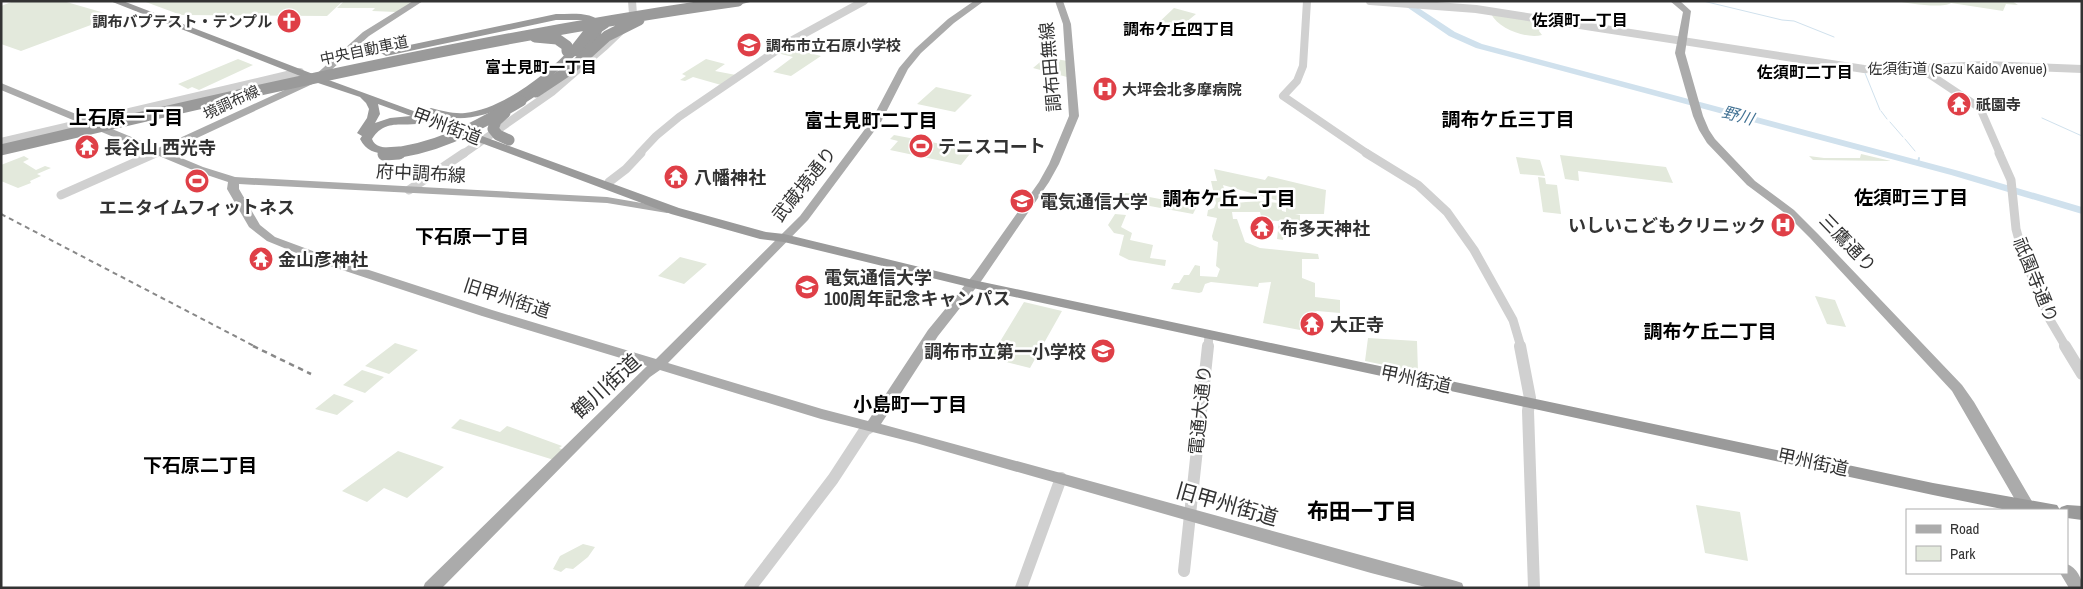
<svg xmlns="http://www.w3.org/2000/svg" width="2083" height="589" viewBox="0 0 2083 589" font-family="'Archivo Narrow','Noto Sans JP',sans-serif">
  <rect width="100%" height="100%" fill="#fff"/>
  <path fill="#e3e9dc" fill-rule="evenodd" d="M14,1H63L115,16L21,51L1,44V6Z
    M143,1H343L327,16L181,15Z
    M344,1H414L396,12L372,11L375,8H337Z
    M1895,1H2012L2018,5L2006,4L2003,11L1951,3C1941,9 1907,3 1895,1Z
    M1174,8L1196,14L1173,33L1156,25Z
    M1491,14L1542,23L1539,31L1542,35C1526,39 1499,29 1491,14Z
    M785,46L821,56L791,76L773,72L793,57L777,53Z
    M1046,57L1067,61V77L1033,68Z
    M238,59L253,65L199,90L192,87L188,89L178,84Z
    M706,59L725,64L715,71L736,75L721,85L693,77L685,81L680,80L686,76L682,74Z
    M936,87L972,95L955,112L917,104Z
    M894,135L973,150L961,165L890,150L898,141L890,139Z
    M1861,154L1891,161L1813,160L1809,156L1824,158H1860Z
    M1560,155L1666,167L1673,183L1578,171L1579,181L1565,179Z
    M24,156L29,159L23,162L36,170L45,166L51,168L37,174L41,176L30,181L31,183L18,188L1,181V165Z
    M1516,157L1540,160L1545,176L1520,174Z
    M1214,169L1265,180L1268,176L1326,190L1324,214H1295L1300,215V228L1284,231L1283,240L1277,239L1279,221L1262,220L1260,212H1232L1233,219H1237L1245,242L1260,248L1318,254L1319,259H1302V278L1315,283V297L1340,300V313L1317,311L1303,317L1300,330L1263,323L1271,282L1259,283L1258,287L1211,282L1205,284L1202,292L1199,293L1171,289L1174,283H1179L1184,275H1189L1195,265L1200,266V276L1217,277L1220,269L1216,266L1218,242L1213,240L1212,236L1217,218L1207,216L1208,210L1214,208L1216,203L1211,181H1217ZM1223,185L1286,203V212L1282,211L1280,203L1255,201L1228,204Z
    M1538,177L1545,178L1546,184L1557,185L1561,214L1543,212Z
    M1095,193L1117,196L1126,193L1134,194L1128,206L1091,199Z
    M1144,196L1197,206L1193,214L1139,204Z
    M1115,214L1126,215L1121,227L1132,233L1130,240L1153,245L1150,258L1166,260L1165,266L1129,260L1119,255L1124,235L1114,233L1108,225Z
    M680,257L707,264L684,284L658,276Z
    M1815,296L1835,300L1846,327L1827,324Z
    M1024,302L1062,311L1030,368L990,358Z
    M1368,338L1417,341L1418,372L1365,361Z
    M395,343L418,350L389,374L365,366Z
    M362,370L384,377L365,393L343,385Z
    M334,394L354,401L337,415L315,409Z
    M460,419L500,432L507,426L562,446L559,448L564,450L554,460L451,428Z
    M398,451L444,467L407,498L384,488L367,502L342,491Z
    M1696,505L1740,512L1748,561L1705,553Z
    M583,544L595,547L588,557L573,569L566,568L561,572L553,569L560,556Z"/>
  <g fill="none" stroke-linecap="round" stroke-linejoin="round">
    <path stroke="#d0e1ed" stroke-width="1" d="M1703,1L1782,20L1794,21L1834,37
      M1865,73L1880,110
      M1881,111L1887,119
      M2042,118L2082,136
      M1890,122L1903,137
      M1905,139L1915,151"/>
    <path stroke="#d0e1ed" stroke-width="2" d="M1918,163L1919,158"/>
    <path fill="#d0e1ed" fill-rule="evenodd" d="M1398,1H1408L1455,32L1482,44L1959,171L2082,207V214L1951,175L1476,48L1449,36Z"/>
    <path stroke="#d0d0d0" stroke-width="8" d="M1307,1L1303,66L1297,81L1283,96L1368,154
      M1370,1L1476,9L1864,69L1884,70L1986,65L2082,69
      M1920,68L1980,108L2000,154
      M1,142L300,72
      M153,154L158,152
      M463,154L552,92L604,47L629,23L633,14L632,1
      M639,154L656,136L679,117L789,42L864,1"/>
    <path stroke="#d0d0d0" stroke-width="9" d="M1366,153L1418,185L1447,212L1474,250L1513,320L1521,347
      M1999,153L2011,180L2016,229L2024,258L2050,320L2066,347
      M609,182L626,169L641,153
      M409,190L464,153
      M61,195L156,153
      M1208,347L1209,335"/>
    <path stroke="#d0d0d0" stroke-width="12" d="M1520,346L1530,398L1528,411L1534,588
      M2065,346L2082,374
      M1184,571L1208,346
      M750,588L833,479L865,430L870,427
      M1021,588L1061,478"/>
    <path fill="#ababab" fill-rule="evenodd" d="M413,1H423L369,36L319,81L167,152L203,167L235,177L607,197L671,208L673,210L671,212L667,213L607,203L239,184V189L260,225L275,237L329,257L492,310L656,359L800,216L871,121L899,68L915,49L948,19L974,1H984L954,23L921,53L908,69L881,122L808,220L668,363L822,409L868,421L928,330L974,274L1039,182L1049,164L1069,116L1063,24L1055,1H1063L1071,24L1079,116L1059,164L1049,182L982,280L938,336L881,424L1456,581L1462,583L1464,588H1429L1371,573L916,443L821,419L660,370L650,377L442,588H423L425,583L647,366L482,316L321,263L267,241L249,227L227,189L228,182L195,171L1,90V83L158,148L313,77L363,32Z
      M1670,1H1680L1691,11L1685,53L1703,116L1709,130L1715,139L1755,181L1794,210L1818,234L1962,385L1974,402L2037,510H2021L1952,391L1810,238L1786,214L1747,185L1707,143L1699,130L1693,116L1675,53L1683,12Z
      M2067,564C2077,568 2082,578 2082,588H2069L2060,573H2067Z"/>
    <path fill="#9a9a9a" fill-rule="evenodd" d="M110,1H123L326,79L679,208L766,232L784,234L973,280L1933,483L2057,505L2060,510H2007L1933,495L973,288L784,242L760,239L671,214L425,122C407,129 386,116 372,139C375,147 383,147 391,149L393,151L387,154C375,153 366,151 360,139L362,136L357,133L367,118L369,109L366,103L360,97L318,83ZM378,104L411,116L390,118L375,123L380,114Z
      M732,1H754L726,8L721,5Z
      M556,14C572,14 592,11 604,24L600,38L584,57L580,58L575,56L546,81L551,82L552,84L551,86L525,103H517L516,101C486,117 460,124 427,113L426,111L431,108C443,111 453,114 465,113C501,110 549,73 572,47L581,48L590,37L594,25L583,20H556L386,56L381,53L386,50Z
      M2067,505L2082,506V520L2067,518V510H2059L2061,507Z"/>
    <path stroke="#888" stroke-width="2" stroke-dasharray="5 4" stroke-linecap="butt" d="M1,214L256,347"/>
    <path stroke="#888" stroke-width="2.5" stroke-dasharray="5.5 4.5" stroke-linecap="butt" d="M253,346L311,374"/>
    <path stroke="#9a9a9a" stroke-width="11" d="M535,37L557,39L567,46V51
      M576,49L587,35L605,23
      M536,92L572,68L607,36L639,20
      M505,113L496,121L493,129L498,135L509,140
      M1,150C245,92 489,36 738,1
      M384,154C437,150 475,127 521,101"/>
    <path stroke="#9a9a9a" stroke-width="13" d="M384,154L399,153"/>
  </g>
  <defs>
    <symbol id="church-disc" viewBox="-11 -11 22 22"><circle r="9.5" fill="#df3f47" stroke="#fff"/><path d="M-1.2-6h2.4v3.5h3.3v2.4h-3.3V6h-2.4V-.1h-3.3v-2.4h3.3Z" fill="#fff"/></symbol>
    <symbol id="school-disc" viewBox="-11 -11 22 22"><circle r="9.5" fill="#df3f47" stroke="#fff"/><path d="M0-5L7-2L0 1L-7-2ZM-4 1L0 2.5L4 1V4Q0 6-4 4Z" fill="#fff"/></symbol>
    <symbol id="hospital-disc" viewBox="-11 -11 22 22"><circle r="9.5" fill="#df3f47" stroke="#fff"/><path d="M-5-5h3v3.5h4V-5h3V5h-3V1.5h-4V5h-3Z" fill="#fff"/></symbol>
    <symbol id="temple-disc" viewBox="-11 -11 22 22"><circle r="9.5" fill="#df3f47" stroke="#fff"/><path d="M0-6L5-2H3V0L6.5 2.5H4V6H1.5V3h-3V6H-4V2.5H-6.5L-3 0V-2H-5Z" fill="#fff"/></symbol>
    <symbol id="stadium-disc" viewBox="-11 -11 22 22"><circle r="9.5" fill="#df3f47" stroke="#fff"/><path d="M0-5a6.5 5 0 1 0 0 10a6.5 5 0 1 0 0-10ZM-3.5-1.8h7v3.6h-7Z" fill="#fff"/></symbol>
    <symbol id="university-disc" viewBox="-11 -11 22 22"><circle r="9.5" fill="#df3f47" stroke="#fff"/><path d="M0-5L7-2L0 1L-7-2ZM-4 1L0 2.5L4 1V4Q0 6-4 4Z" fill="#fff"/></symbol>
  </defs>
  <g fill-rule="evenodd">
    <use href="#church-disc" x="275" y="7" width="28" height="28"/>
    <use href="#school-disc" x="735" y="31" width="28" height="28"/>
    <use href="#hospital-disc" x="1091" y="75" width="28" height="28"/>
    <use href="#temple-disc" x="1945" y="90" width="28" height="28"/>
    <use href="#stadium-disc" x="907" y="132" width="28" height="28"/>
    <use href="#temple-disc" x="73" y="133" width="28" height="28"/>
    <use href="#temple-disc" x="662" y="163" width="28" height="28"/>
    <use href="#stadium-disc" x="183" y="167" width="28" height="28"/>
    <use href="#university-disc" x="1008" y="187" width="28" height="28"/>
    <use href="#hospital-disc" x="1769" y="211" width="28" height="28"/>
    <use href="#temple-disc" x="1248" y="214" width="28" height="28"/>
    <use href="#temple-disc" x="247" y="245" width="28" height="28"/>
    <use href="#university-disc" x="793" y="273" width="28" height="28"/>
    <use href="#temple-disc" x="1298" y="310" width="28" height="28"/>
    <use href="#school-disc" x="1089" y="337" width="28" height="28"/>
  </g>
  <g text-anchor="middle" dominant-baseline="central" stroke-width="5" stroke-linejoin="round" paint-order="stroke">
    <g font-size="15" font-weight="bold" fill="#333" stroke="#fff" text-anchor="start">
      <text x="272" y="21" text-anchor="end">調布バプテスト・テンプル</text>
      <text x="766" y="45">調布市立石原小学校</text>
      <text x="1122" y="89">大坪会北多摩病院</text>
      <text x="1976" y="104">祇園寺</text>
    </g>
    <g font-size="15" fill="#333" stroke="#fff">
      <text transform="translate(364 50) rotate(-12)">中央自動車道</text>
      <text x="1957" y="68">佐須街道 (Sazu Kaido Avenue)</text>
      <text transform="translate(231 102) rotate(-25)">境調布線</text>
    </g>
    <g font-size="16" font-weight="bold" fill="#000" stroke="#fff">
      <text x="1580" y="20">佐須町一丁目</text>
      <text x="1179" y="29">調布ケ丘四丁目</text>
      <text x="541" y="67">富士見町一丁目</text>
      <text x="1805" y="72">佐須町二丁目</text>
    </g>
    <g font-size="16" font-style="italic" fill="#427294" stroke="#fff">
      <text transform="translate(1738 115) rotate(15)">野川</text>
    </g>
    <g font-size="18" fill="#333" stroke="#fff">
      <text transform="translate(1050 67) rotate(-95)">調布田無線</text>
      <text transform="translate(447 126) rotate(21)">甲州街道</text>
      <text transform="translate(421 173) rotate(3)">府中調布線</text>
      <text transform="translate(804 184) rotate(-51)">武蔵境通り</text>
      <text transform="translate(1848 243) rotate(46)">三鷹通り</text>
      <text transform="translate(2036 280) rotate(68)">祇園寺通り</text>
      <text transform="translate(507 298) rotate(18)">旧甲州街道</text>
      <text transform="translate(1416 379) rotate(12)">甲州街道</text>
      <text transform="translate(1200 410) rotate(-84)">電通大通り</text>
      <text transform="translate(1813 462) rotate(12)">甲州街道</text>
    </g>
    <g font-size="18" font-weight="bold" fill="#333" stroke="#fff" text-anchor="start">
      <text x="938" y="146">テニスコート</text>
      <text x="104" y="147">長谷山 西光寺</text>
      <text x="694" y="177">八幡神社</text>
      <text x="1040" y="201">電気通信大学</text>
      <text x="197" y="207" text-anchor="middle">エニタイムフィットネス</text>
      <text x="1766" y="225" text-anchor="end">いしいこどもクリニック</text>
      <text x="1280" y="228">布多天神社</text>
      <text x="278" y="259">金山彦神社</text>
      <text x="824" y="277">電気通信大学<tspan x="824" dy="21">100周年記念キャンパス</tspan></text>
      <text x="1330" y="324">大正寺</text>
      <text x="1086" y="351" text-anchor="end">調布市立第一小学校</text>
    </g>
    <g font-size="19" font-weight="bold" fill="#000" stroke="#fff">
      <text x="126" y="117">上石原一丁目</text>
      <text x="1508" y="119">調布ケ丘三丁目</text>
      <text x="871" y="120">富士見町二丁目</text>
      <text x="1911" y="197">佐須町三丁目</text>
      <text x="1229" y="198">調布ケ丘一丁目</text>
      <text x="472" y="236">下石原一丁目</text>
      <text x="1710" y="331">調布ケ丘二丁目</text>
      <text x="910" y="404">小島町一丁目</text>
      <text x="200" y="465">下石原二丁目</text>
    </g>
    <g font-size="21" fill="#333" stroke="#fff">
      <text transform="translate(606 386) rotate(-42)">鶴川街道</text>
      <text transform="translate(1227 504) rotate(16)">旧甲州街道</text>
    </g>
    <g font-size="22" font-weight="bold" fill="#000" stroke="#fff">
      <text x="1362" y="511">布田一丁目</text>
    </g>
  </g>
  <rect width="2083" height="589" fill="none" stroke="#333333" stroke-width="5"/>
  <rect x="1906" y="509" width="162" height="65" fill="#ffffff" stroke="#adadad"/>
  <rect x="1916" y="525" width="25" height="8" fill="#ababab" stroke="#adadad"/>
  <text x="1950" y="534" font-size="15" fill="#333333">Road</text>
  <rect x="1916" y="546" width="25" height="15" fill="#e3e9dc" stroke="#adadad"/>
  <text x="1950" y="559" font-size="15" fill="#333333">Park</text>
</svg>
